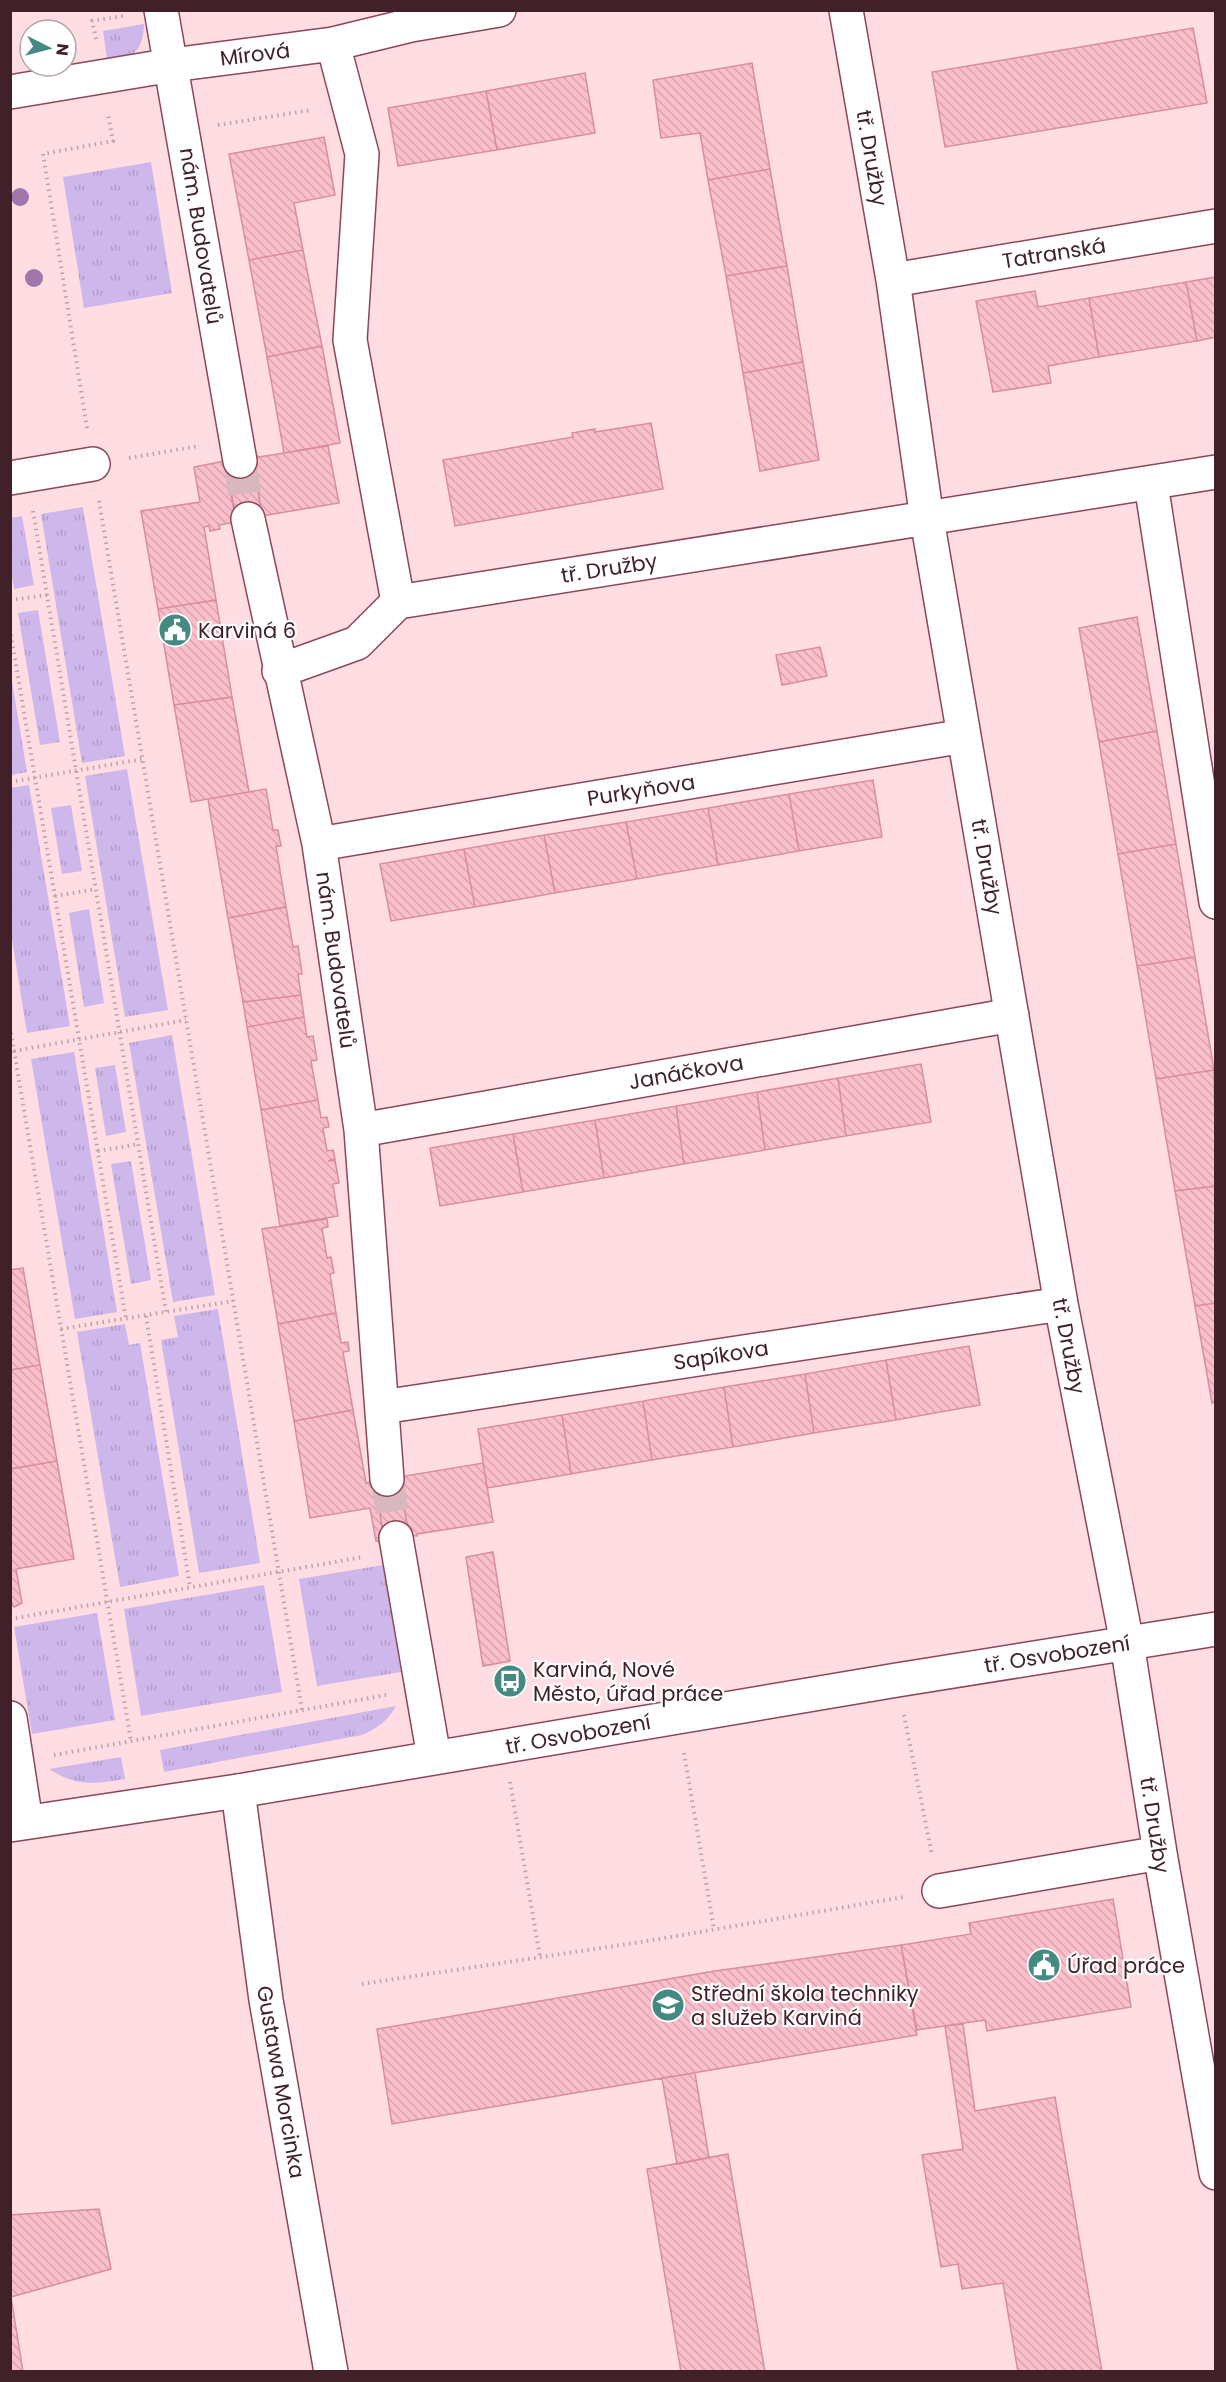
<svg xmlns="http://www.w3.org/2000/svg" width="1226" height="2382" viewBox="0 0 1226 2382" font-family="Poppins,sans-serif">
  <defs>
    <pattern id="grass-tufts" width="24" height="20" patternUnits="userSpaceOnUse" patternTransform="scale(1.5)"><rect width="24" height="20" fill="#ceb7ea"/><path d="M3 7l-1-3M5 7V3M7 7l1-3M15 17l-1-3M17 17v-4M19 17l1-3" fill="none" stroke="#b29dc9"/></pattern>
    <pattern id="building-back-hatch" width="6" height="6" patternUnits="userSpaceOnUse" patternTransform="scale(1.5)"><rect width="6" height="6" fill="#fbbfcc"/><path d="M-1 5l2 2M0 0l6 6M5-1l2 2" fill="none" stroke="#d8a4af"/></pattern>
  </defs>
  <rect width="100%" height="100%" fill="#ffdde3"/>
  <path fill="url(#grass-tufts)" d="M144,24C143,52 133,57 108,65L103,31Z
    M151,162L172,293L84,308L63,177Z
    M83,507L125,756L82,763L41,514Z
    M22,516L34,585L14,589L11,569V518Z
    M38,610L60,742L40,745L18,613Z
    M11,675L27,772L11,775H10Z
    M127,769L168,1010L125,1017L85,776Z
    M29,785L70,1026L27,1033L11,933L10,788Z
    M71,805L82,871L62,874L51,808Z
    M89,909L104,1003L84,1007L69,913Z
    M172,1035L215,1295L173,1302L129,1043Z
    M74,1052L117,1312L75,1319L31,1059Z
    M115,1065L126,1132L106,1136L95,1068Z
    M131,1161L151,1280L131,1284L111,1164Z
    M218,1309L260,1563L199,1573L161,1340L178,1337L174,1316Z
    M125,1324L129,1345L140,1343L179,1576L120,1587L77,1332Z
    M383,1565L401,1672L317,1686L299,1579Z
    M264,1585L282,1692L141,1716L124,1609Z
    M97,1613L115,1720L32,1734L14,1627Z
    M396,1706C388,1721 376,1729 362,1735L164,1772L160,1750Z
    M121,1757L125,1779C93,1784 78,1787 49,1769Z"/>
  <path fill="url(#building-back-hatch)" stroke="#da8c9e" stroke-width="1.5" d="M1193,28L1207,103L945,147L932,72Z
    M752,63L770,169L708,180L700,133L661,138L653,80Z
    M585,73L595,133L497,150L486,91Z
    M486,91L497,150L398,166L388,108Z
    M324,137L335,195L294,203L303,250L249,260L229,154Z
    M770,169L787,266L726,276L708,180Z
    M303,250L322,346L267,357L249,260Z
    M787,266L803,362L743,373L726,276Z
    M1216,277V337L1197,341L1186,282Z
    M1186,282L1197,341L1099,357L1089,298Z
    M1035,291L1038,307L1089,298L1099,357L1048,366L1051,383L993,392L976,301Z
    M322,346L340,443L284,453L267,357Z
    M803,362L819,460L760,471L743,373Z
    M651,423L663,489L455,526L443,460L573,437L572,433L595,429V432Z
    M328,446L339,503L262,516L253,458L255,455L259,457Z
    M253,459L262,516L236,522L227,463Z
    M225,461L236,522L219,525L220,529L210,531L209,526L204,527L216,600L158,609L141,511L200,502L194,467Z
    M216,600L232,697L174,705L158,609Z
    M1137,617L1157,731L1099,742L1079,628Z
    M820,647L827,676L782,685L776,655Z
    M232,697L249,792L191,802L174,705Z
    M1157,731L1176,844L1118,854L1099,742Z
    M873,780L882,837L799,851L789,794Z
    M266,789L273,830H278L281,846H276L286,907L228,918L208,799Z
    M789,794L799,851L718,865L708,808Z
    M708,808L718,865L637,879L626,822Z
    M626,822L637,879L555,893L544,835Z
    M544,835L555,893L475,907L464,849Z
    M1176,844L1195,957L1137,966L1118,854Z
    M464,849L475,907L391,921L380,864Z
    M286,907L293,947L298,946L302,974H298L301,995L243,1002L228,918Z
    M1195,957L1214,1070L1156,1079L1137,966Z
    M301,995L304,1017L247,1027L243,1002Z
    M304,1017L307,1037L313,1036L317,1060L311,1061L318,1100L261,1110L247,1027Z
    M921,1064L931,1122L846,1136L838,1078Z
    M1214,1070L1216,1186L1175,1191L1156,1079Z
    M838,1078L846,1136L765,1150L757,1092Z
    M757,1092L765,1150L684,1164L676,1106Z
    M318,1100L321,1118L327,1117L329,1127L323,1128L327,1151L333,1150L335,1159L328,1161L335,1160L339,1183L333,1184L338,1216L280,1226L261,1110Z
    M676,1106L684,1164L604,1178L595,1120Z
    M595,1120L604,1178L523,1192L513,1134Z
    M513,1134L523,1192L440,1206L430,1148Z
    M1216,1186V1303L1195,1306L1175,1191Z
    M327,1219L328,1227L322,1228L327,1258L331,1257L334,1273L330,1274L336,1313L278,1324L262,1229Z
    M23,1268L40,1365L10,1370V1270Z
    M1216,1303V1402L1212,1403L1195,1306Z
    M336,1313L341,1343L348,1342L349,1351L343,1352L353,1410L294,1421L278,1324Z
    M969,1346L980,1405L896,1420L886,1360Z
    M886,1360L896,1420L814,1433L805,1374Z
    M40,1365L57,1461L10,1469V1370Z
    M805,1374L814,1433L733,1447L724,1387Z
    M724,1387L733,1447L652,1460L643,1401Z
    M643,1401L652,1460L571,1474L562,1415Z
    M353,1410L366,1483L375,1481L384,1540L382,1542L376,1541L370,1508L310,1518L294,1421Z
    M562,1415L571,1474L487,1488L478,1429Z
    M57,1461L74,1559L16,1569L22,1603L14,1607L10,1599V1469Z
    M483,1463L493,1522L417,1534V1536L409,1535L399,1477Z
    M399,1477L409,1535L384,1540L375,1481Z
    M493,1552L510,1661L483,1666L466,1557Z
    M1113,1899L1131,2007L987,2031L985,2020L917,2030L901,1945L971,1934L969,1923Z
    M901,1945L917,2035L392,2124L377,2029L715,1971Z
    M963,2024L975,2111L1055,2097L1102,2372H1018L1003,2283L962,2289L958,2264L941,2267L922,2155L963,2149L945,2026Z
    M695,2073L709,2158L677,2164L662,2078Z
    M728,2154L765,2372H681L647,2169Z
    M99,2209L111,2269L11,2297L10,2215Z
    M10,2290L11,2297L23,2372H10Z"/>
  <g fill="none" stroke-linecap="round" stroke-linejoin="round">
    <path stroke="#d9b7be" stroke-width="33" stroke-dasharray="33 16" stroke-linecap="butt" d="M240,461L248,519
      M387,1479L396,1538"/>
    <defs>
      <path id="pedestrian" d="M10,478L93,464
        M238,1791L266,2000L331,2372"/>
      <path id="minor" d="M161,10L240,461
        M846,10L893,280L927,519L1061,1304L1127,1643L1160,1853L1216,2173
        M333,44L362,154L350,340L398,602
        M10,92L172,65L333,44L411,25L499,10
        M893,280L1216,226
        M1151,484L1216,902
        M248,519L319,844L361,1130L387,1479
        M398,602L1216,472
        M279,671L357,643L398,602
        M319,844L964,736
        M361,1130L1012,1015
        M382,1407L1061,1304
        M396,1538L434,1757
        M10,1718L26,1822
        M939,1891L1160,1853"/>
      <path id="tertiary" d="M10,1825L238,1791L897,1680L1216,1629"/>
    </defs>
    <use href="#pedestrian" stroke="#8d4658" stroke-width="36"/>
    <use href="#minor" stroke="#8d4658" stroke-width="36"/>
    <use href="#tertiary" stroke="#8d4658" stroke-width="36"/>
    <path stroke="#c1a0a7" stroke-width="4" stroke-dasharray="1.5 4.5" stroke-linecap="butt" d="M96,39L92,21L123,16
      M218,125L311,110
      M87,428L43,154L113,141L108,115
      M129,458L199,446
      M99,501L302,1710
      M33,511L166,1312
      M10,600L47,595
      M10,629L126,1319
      M10,782L143,759
      M55,896L96,889
      M10,1027L131,1741
      M14,1051L186,1020
      M98,1151L139,1144
      M146,1316L190,1587
      M61,1329L233,1301
      M10,1619L363,1557
      M904,1715L932,1855
      M684,1753L714,1929
      M54,1755L386,1695
      M510,1782L540,1957
      M362,1984L641,1942L904,1897"/>
    <use href="#pedestrian" stroke="#fff" stroke-width="33"/>
    <use href="#minor" stroke="#fff" stroke-width="33"/>
    <use href="#tertiary" stroke="#fff" stroke-width="33"/>
  </g>
  <g fill="#a176ab">
    <circle cx="20" cy="197" r="9"/>
    <circle cx="34" cy="278" r="9"/>
  </g>
  <defs>
    <symbol id="civic-disc" viewBox="-11 -11 22 22"><circle r="9.5" fill="#458a82" stroke="#fff"/><path d="M-.6-6.5H3V-4.5H.6V-3L4-1V1h2V6H-6V1h2V-1L-.6-3ZM-1.2 2.5V6h2.4V2.5Z" fill="#fff"/></symbol>
    <symbol id="bus-disc" viewBox="-11 -11 22 22"><circle r="9.5" fill="#458a82" stroke="#fff"/><path d="M-5-6H5V4H4V6H2V4H-2V6H-4V4H-5ZM-3.5-4V0h7V-4ZM-3.5 1.2v1.5H-2V1.2ZM2 1.2v1.5H3.5V1.2Z" fill="#fff"/></symbol>
    <symbol id="school-disc" viewBox="-11 -11 22 22"><circle r="9.5" fill="#458a82" stroke="#fff"/><path d="M0-5L7-2L0 1L-7-2ZM-4 1L0 2.5L4 1V4Q0 6-4 4Z" fill="#fff"/></symbol>
  </defs>
  <g fill-rule="evenodd">
    <use href="#civic-disc" x="156" y="611" width="38" height="38"/>
    <use href="#bus-disc" x="491" y="1662" width="38" height="38"/>
    <use href="#civic-disc" x="1025" y="1946" width="38" height="38"/>
    <use href="#school-disc" x="649" y="1986" width="38" height="38"/>
  </g>
  <g text-anchor="middle" dominant-baseline="central" stroke-width="4.5" stroke-linejoin="round" paint-order="stroke">
    <g font-size="21" fill="#402129" stroke="#fff">
      <text transform="translate(255 54) rotate(-7)">Mírová</text>
      <text transform="translate(872 158) rotate(80)">tř. Družby</text>
      <text transform="translate(201 236) rotate(81)">nám. Budovatelů</text>
      <text transform="translate(1054 253) rotate(-9)">Tatranská</text>
      <text transform="translate(609 568) rotate(-9)">tř. Družby</text>
      <text transform="translate(641 790) rotate(-9)">Purkyňova</text>
      <text transform="translate(987 867) rotate(80)">tř. Družby</text>
      <text transform="translate(336 960) rotate(82)">nám. Budovatelů</text>
      <text transform="translate(686 1072) rotate(-10)">Janáčkova</text>
      <text transform="translate(1069 1346) rotate(79)">tř. Družby</text>
      <text transform="translate(721 1355) rotate(-9)">Sapíkova</text>
      <text transform="translate(1057 1654) rotate(-9)">tř. Osvobození</text>
      <text transform="translate(578 1734) rotate(-10)">tř. Osvobození</text>
      <text transform="translate(1155 1825) rotate(81)">tř. Družby</text>
      <text transform="translate(281 2082) rotate(80)">Gustawa Morcinka</text>
    </g>
    <g font-size="21" fill="#402129" stroke="#fff" text-anchor="start">
      <text x="198" y="630">Karviná 6</text>
      <text x="533" y="1669">Karviná, Nové<tspan x="533" dy="24">Město, úřad práce</tspan></text>
      <text x="1067" y="1965">Úřad práce</text>
      <text x="691" y="1993">Střední škola techniky<tspan x="691" dy="24">a služeb Karviná</tspan></text>
    </g>
  </g>
  <rect width="1226" height="2382" fill="none" stroke="#402129" stroke-width="24"/>
  <g transform="translate(48 48) rotate(96)"><circle r="28" fill="#ffffff" stroke="#b3a6a9" stroke-width="1.5"/>
  <path d="M0-4.5L10 22L0 15L-10 22Z" fill="#458a82"/>
  <text y="-9" font-size="16" font-weight="bold" text-anchor="middle" fill="#402129">N</text>
  </g>
</svg>
